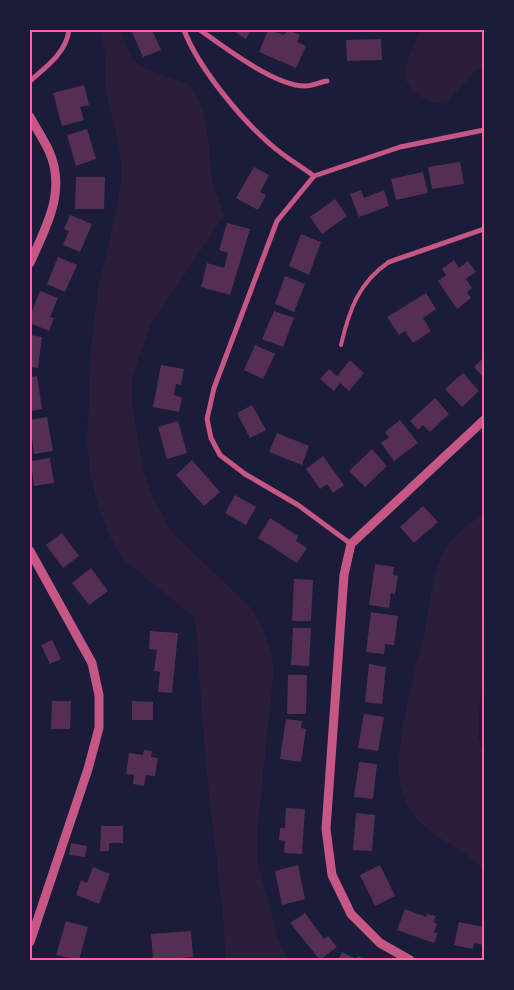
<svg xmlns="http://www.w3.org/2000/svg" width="514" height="990" viewBox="0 0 514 990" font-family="'Exo 2',sans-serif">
  <rect width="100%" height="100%" fill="#1b1b3a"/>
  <path fill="#2a1e3b" d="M101,30H121C131,68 137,65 172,78C178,80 188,83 192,88C211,109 208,162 214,188C217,198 222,206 224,216L150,326L132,377V403L144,472L152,495L172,532L250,607C263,625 270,645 274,667L257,834L258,863L278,938L288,960H225L224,925L206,767L195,618L123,559L109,535L98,506L90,474L87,442L91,348L98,289L118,203L122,173L119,146L105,88L106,61Z
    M421,30H484V68L474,72L446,104C433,103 427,101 417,94C393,78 412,51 421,30Z
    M484,513V607L481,623L482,679L478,724V738L484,756V871C456,838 421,841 403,795C389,759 415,672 424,634C430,606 432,574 445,549C453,534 471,523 484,513Z"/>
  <path fill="#542f53" d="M131,30H152L161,50L143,57Z
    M232,30H251L246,39Z
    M268,30L284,35L288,30L300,35L297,42L306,46L296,68L259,52Z
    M381,39L382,60L347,61L346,40Z
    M84,85L89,105L80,107L84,120L62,126L53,93Z
    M87,129L96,159L76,166L67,135Z
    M460,162L464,184L432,189L428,167Z
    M254,167L269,175L260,192L266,195L258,210L236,198Z
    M423,172L428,193L396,200L391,179Z
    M76,177H105L104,209H75Z
    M361,190L364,198L384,190L389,206L359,217L350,194Z
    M335,199L347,216L322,234L310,217Z
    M70,215L92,224L80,252L63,245L69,231L64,229Z
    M227,223L250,229L230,295L201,287L207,263L224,268L228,253L219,250Z
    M301,234L321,242L309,275L289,266Z
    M58,257L77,265L65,292L47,284Z
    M454,260L459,268L468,261L476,272L466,279L472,288L467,292L471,298L457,309L438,281L446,275L442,269Z
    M285,276L305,284L294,312L275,304Z
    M40,291L58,298L50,317L54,318L49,331L30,323V316Z
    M426,293L436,309L423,318L431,331L413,343L405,331L399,335L387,317Z
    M274,311L294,318L283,347L262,339Z
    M30,335L42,337L38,368L30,367Z
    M255,345L275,354L263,379L244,370Z
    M484,357V378L474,367Z
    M350,360L364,373L349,391L340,383L334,391L320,379L329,369L337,376Z
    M161,365L184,369L181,385L176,384L174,395L182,397L179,412L153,407Z
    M463,373L479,391L462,407L445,389Z
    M37,376L42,409L30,411V377Z
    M435,398L449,414L430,432L423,425L418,430L410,421Z
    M252,405L266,430L250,438L237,413Z
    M47,417L53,451L34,454L30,420Z
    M400,420L418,443L394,461L381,443L389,437L385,432Z
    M178,421L187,453L167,459L158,427Z
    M277,433L309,446L302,465L269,452Z
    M372,449L387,466L365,487L349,471Z
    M323,456L344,485L333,493L327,484L320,489L306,469Z
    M50,458L54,483L34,486L31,461Z
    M192,460L220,492L204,506L176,475Z
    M235,495L256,507L246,525L225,513Z
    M423,506L438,522L414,543L400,527Z
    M270,518L298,536L296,541L307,548L297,563L258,538Z
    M62,533L79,556L63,568L46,545Z
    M375,564L394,567L393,575L398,576L395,594L391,593L389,608L369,605Z
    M91,568L108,591L89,605L72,583Z
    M294,579L313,580L311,621H292Z
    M371,612L398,616L394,645L385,644L384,654L366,652Z
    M293,628H311L309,666L291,665Z
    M150,631L178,633L172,693L158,692L160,672L154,671L157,650L149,649Z
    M52,640L61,659L50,664L41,645Z
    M369,664L386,667L382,704L365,702Z
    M288,675H307L306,714H287Z
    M52,701H71L70,729H51Z
    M132,701L153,702V720H132Z
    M364,714L384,717L378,751L358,748Z
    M286,719L302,721L301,728L306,729L301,762L280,759Z
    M144,750L152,751L151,757L158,758L155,776L146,775L144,786L133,784L134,775L126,774L129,753L143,755Z
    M359,762L377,764L373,799L354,797Z
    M286,808L305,809L302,854L284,853L285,841L279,840L280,828H285Z
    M356,813L375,815L372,851L353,850Z
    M101,826H123V843H109V851H100Z
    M71,843L87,846L85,857L69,855Z
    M298,865L305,899L282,905L275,871Z
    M380,865L395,896L375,906L360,875Z
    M93,867L110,874L99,904L76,895L81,880L87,883Z
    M405,909L426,917L427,914L436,916L433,922L437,924L434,932L438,933L434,943L397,930Z
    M305,913L324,939L328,936L337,947L320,960L290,923Z
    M66,921L88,927L79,960L56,955Z
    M459,922L484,927V945L474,943L473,949L454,945Z
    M191,931L193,957L153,960L151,934Z
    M342,952L356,959L358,956L367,960H338Z"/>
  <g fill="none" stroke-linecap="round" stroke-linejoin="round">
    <path stroke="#c65784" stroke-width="4" d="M341,345C349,310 359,282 389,262"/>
    <path stroke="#c65784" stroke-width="5" d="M184,30C198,67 240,118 270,144C283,156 299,165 314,176
      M200,30C224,47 275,86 305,86C312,86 320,82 327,81
      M30,81C46,67 66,53 69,30
      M389,262L484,229
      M351,544L298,505L245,474L220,455L211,438L207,419L214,388L277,221L314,176L400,147L484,130"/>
    <path stroke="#c65784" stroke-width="9" d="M30,117C36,128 44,140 49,151C67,191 46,227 30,263
      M30,551L92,663L99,695V728L88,769L30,942
      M410,960L380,943L351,914L332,875L326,829L344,575L351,544L484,420"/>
  </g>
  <rect width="514" height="990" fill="none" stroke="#1b1b3a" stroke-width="62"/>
  <rect x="31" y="31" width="452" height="928" fill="none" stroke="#ff6b9d" stroke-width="2"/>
</svg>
